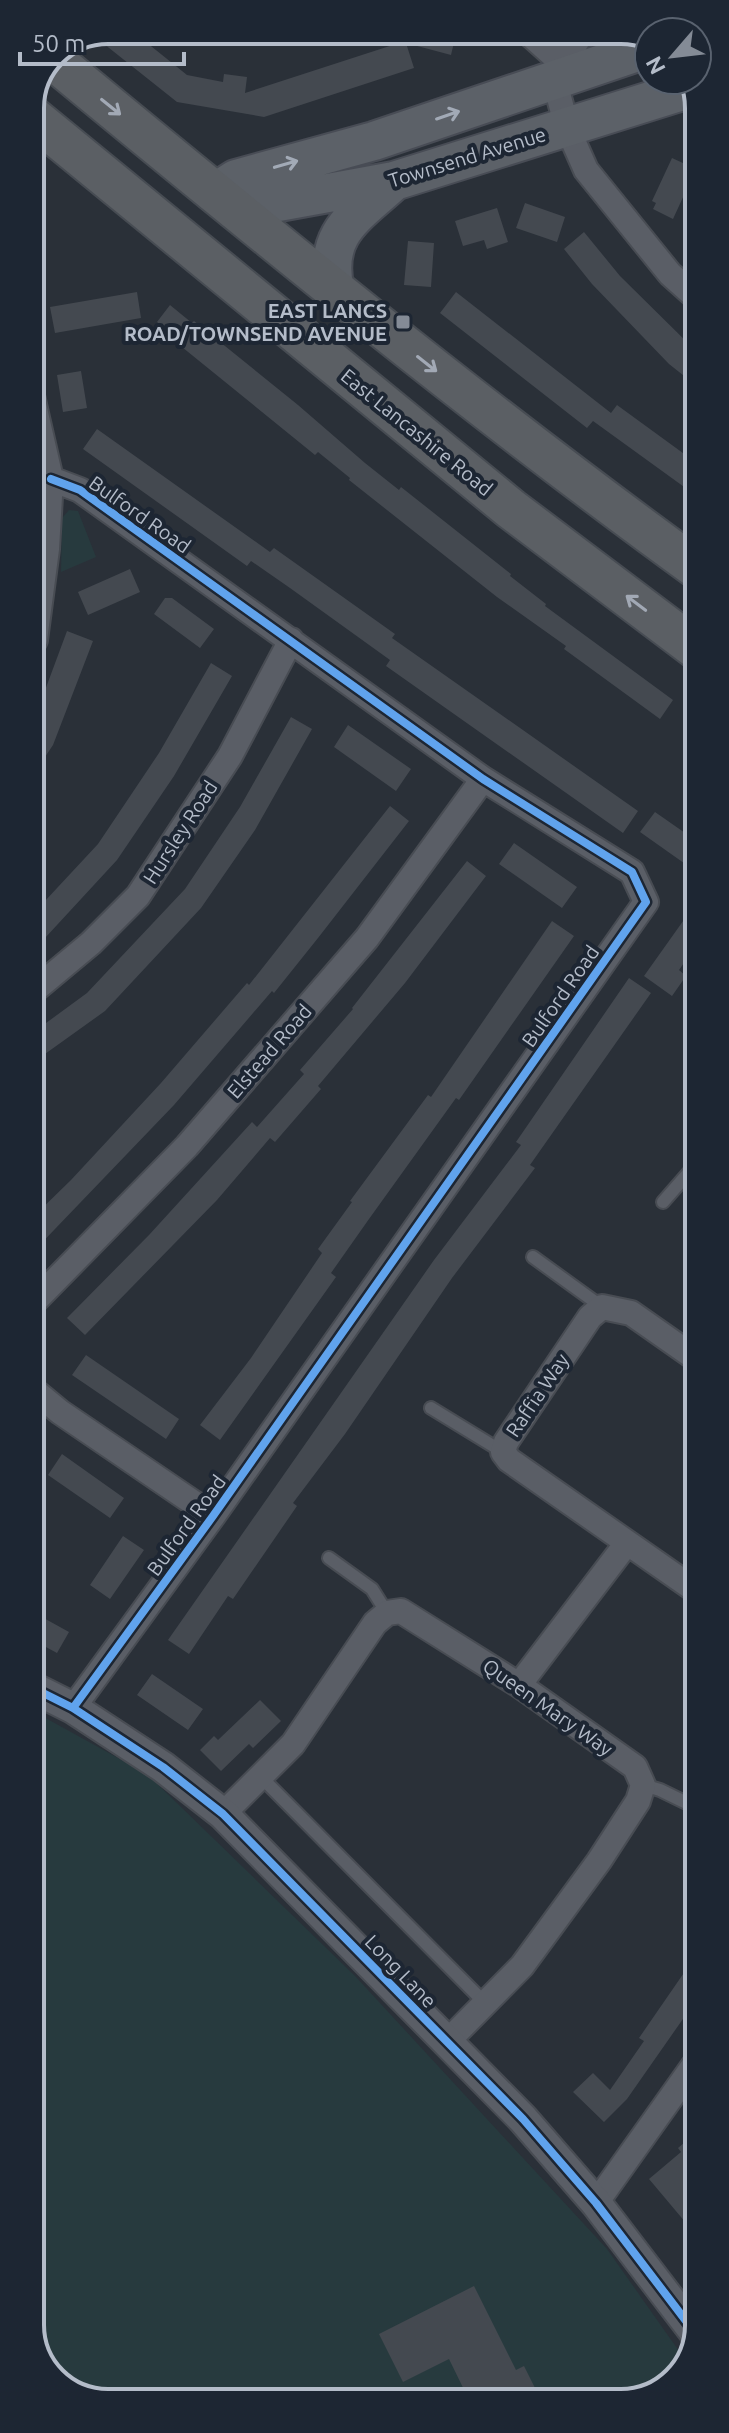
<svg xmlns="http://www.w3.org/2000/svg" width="729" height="2433" viewBox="0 0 729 2433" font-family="Ubuntu,sans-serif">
  <rect width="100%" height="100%" fill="#2a3038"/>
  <path fill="#273a3e" d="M69,510L78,511L96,557L61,572L62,518Z
    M31,1710L147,1774L355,1976L607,2249L679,2351L682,2371L680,2376L637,2401L98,2402L56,2383L32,2341Z"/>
  <path fill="#444950" d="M108,30H131L187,75L223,82L224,74L247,77L245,93L439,30H457L451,55L406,43L414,68L264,117L177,102L94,36Z
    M672,158L696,169L673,219L653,209L656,203L652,201Z
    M525,203L565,217L557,242L516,228Z
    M497,208L508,242L487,249L484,240L463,246L455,221Z
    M584,232L620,276L698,353V387L669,364L592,284L564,249Z
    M408,241L434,243L431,287L404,285Z
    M137,292L141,318L55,333L50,307Z
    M456,292L611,413L617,405L698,464V497L593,421L587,428L440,313Z
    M170,305L192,323L194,321L298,405L365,463L399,490L401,487L511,574L510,576L546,604L545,606L673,700L660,719L564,649L566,646L497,597L349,480L350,478L318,452L315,455L177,343L179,340L157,322Z
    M81,371L87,408L63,412L57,375Z
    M97,429L270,552L274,548L395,634L392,638L638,811L623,833L386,666L390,660L290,588L251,561L247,566L83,449Z
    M130,569L140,592L88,615L78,592Z
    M165,598H172L214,629L200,648L154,614Z
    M67,631L93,641L53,745L31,778V728Z
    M211,663L232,676L174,776L117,860L45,938L31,948V916L98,844L159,753Z
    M291,717L312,729L255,830L201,908L105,1011L31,1064V1034L87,993L185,889L240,807Z
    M348,725L411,769L396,791L334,747Z
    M390,806L409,821L318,938L274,993L272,991L174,1105L31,1254V1219L71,1180L161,1083L247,983L249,985Z
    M655,812L698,842V873L640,832Z
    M514,843L577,887L562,908L499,864Z
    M467,861L486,876L405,983L318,1086L321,1089L275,1142L270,1138L217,1200L85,1335L67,1318L149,1235L252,1122L257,1127L304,1074L300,1070L353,1009L352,1008Z
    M698,900V943L679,970L686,976L672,996L644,976Z
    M552,921L574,936L459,1100L456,1098L369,1219L331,1273L336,1277L220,1440L200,1425L251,1358L322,1253L318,1249L352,1202L350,1201L428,1095L431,1097Z
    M629,978L651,993L530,1165L535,1168L452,1278L345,1434L293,1503L297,1506L233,1599L228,1596L189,1654L168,1640L434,1260L521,1145L516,1142Z
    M86,1355L179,1419L166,1439L72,1375Z
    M62,1454L124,1498L110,1518L48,1475Z
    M123,1536L144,1550L110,1599L90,1585Z
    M31,1611L69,1632L57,1653L31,1639Z
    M152,1674L203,1709L188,1730L137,1695Z
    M260,1700L281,1721L253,1748L249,1744L221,1771L200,1750L214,1736L218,1740Z
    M699,1951V1996L627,2099L604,2122L573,2092L593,2073L610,2090L644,2041L639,2038Z
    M699,2130V2211L686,2223L649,2179L681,2152L678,2148Z
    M474,2286L516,2370L524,2366L542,2402H470L449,2359L403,2382L379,2334Z"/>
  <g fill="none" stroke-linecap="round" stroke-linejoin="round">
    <defs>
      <path id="service" d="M663,1202L698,1162
        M533,1257L602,1307
        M431,1408L503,1452
        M329,1558L372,1589L387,1613
        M260,1776L486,2004
        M643,1785L660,1790L699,1809"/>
      <path id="minor" d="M525,30L563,64
        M583,31L554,79L567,127L586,170L670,274L698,299
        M30,387L51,479L47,549L35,640L30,649
        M51,479L80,490L483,779L632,872L646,902L213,1516L73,1708
        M31,993L91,943L138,896L230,756L291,640
        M31,1305L187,1146L367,938L483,779
        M698,1360L631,1313L602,1307L590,1317L506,1442L503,1452L509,1460L698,1592
        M31,1388L60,1412L213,1516
        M519,1685L627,1543
        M223,1814L293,1744L375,1623L387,1613L401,1611L519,1685L635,1767L643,1785L638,1801L599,1861L522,1966L447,2042
        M596,2203L699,2058"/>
      <path id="tertiary" d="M31,1687L73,1708L163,1767L223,1814L523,2119L596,2203L696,2334"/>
      <path id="primary" d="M214,193L236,179L374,141L649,48
        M235,210L394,181L695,87
        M335,291C322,233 355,217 394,181"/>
      <path id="trunk" d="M51,58C263,233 475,407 698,569
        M30,115L511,509L698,650"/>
    </defs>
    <use href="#service" stroke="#484c53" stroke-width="16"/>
    <use href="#minor" stroke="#484c53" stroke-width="28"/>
    <use href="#tertiary" stroke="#484c53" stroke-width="34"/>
    <use href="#primary" stroke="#484c55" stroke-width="42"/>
    <use href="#trunk" stroke="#474c53" stroke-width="44"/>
    <use href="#service" stroke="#5a5e66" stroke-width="12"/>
    <use href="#minor" stroke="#5a5e66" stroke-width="24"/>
    <use href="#tertiary" stroke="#5a5e66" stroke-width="30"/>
    <use href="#primary" stroke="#5c6168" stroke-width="38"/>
    <use href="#trunk" stroke="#5b5f64" stroke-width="40"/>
    <defs>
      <path id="cycleway" d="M51,479L80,490L483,779L632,872L646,902L213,1516L73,1708
        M31,1687L73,1708L163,1767L223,1814L523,2119L596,2203L696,2334"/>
    </defs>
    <use href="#cycleway" stroke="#1d2633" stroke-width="13"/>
    <use href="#cycleway" stroke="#60a3ed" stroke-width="8"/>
  </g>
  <defs><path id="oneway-shaft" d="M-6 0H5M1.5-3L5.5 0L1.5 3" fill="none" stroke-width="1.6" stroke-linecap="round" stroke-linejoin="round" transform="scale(2)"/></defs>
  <g stroke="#a2a9b5">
    <use href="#oneway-shaft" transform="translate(111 107) rotate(39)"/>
    <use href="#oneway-shaft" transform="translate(427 364) rotate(38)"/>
    <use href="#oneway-shaft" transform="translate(636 603) rotate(-143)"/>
  </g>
  <g stroke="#a2aab6">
    <use href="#oneway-shaft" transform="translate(448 115) rotate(-19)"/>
    <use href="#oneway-shaft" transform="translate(286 164) rotate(-16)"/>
  </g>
  <rect fill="#848b96" stroke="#1d2633" stroke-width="3" x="395" y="314" width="16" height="16" rx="4"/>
  <g text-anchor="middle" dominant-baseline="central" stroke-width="8" stroke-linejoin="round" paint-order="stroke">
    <g font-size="20" fill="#b4bcc9" stroke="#1d2633">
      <text transform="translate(467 157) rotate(-17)">Townsend Avenue</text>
      <text transform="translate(417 432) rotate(39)">East Lancashire Road</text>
      <text transform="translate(140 514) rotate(35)">Bulford Road</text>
      <text transform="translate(180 832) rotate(-57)">Hursley Road</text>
      <text transform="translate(560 996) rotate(-55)">Bulford Road</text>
      <text transform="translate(269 1051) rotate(-49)">Elstead Road</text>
      <text transform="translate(537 1395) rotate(-56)">Raffia Way</text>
      <text transform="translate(186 1525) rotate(-54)">Bulford Road</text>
      <text transform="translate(548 1707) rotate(35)">Queen Mary Way</text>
      <text transform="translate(401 1971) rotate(46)">Long Lane</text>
    </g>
    <g font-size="20" font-weight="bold" fill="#b4bcc9" stroke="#1d2633" text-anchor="end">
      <text x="387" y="310">EAST LANCS<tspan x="387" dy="23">ROAD/TOWNSEND AVENUE</tspan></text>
    </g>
  </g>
  <path d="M0 0H729V2433H0ZM108 44H621A64 64 0 0 1 685 108V2325A64 64 0 0 1 621 2389H108A64 64 0 0 1 44 2325V108A64 64 0 0 1 108 44Z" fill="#1d2633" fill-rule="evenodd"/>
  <path fill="none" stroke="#b4bcc9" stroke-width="4" d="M108 44H621A64 64 0 0 1 685 108V2325A64 64 0 0 1 621 2389H108A64 64 0 0 1 44 2325V108A64 64 0 0 1 108 44Z"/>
  <g transform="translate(673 56) rotate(242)"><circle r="38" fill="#1d2633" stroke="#59626f" stroke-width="2"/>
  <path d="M0-6L14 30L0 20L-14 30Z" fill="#848b96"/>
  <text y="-12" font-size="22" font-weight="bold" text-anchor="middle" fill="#b4bcc9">N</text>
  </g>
  <path d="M20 52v12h164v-12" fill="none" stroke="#b4bcc9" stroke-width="4"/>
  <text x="32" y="52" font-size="24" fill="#b4bcc9" stroke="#1d2633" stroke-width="6" paint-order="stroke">50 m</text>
</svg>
